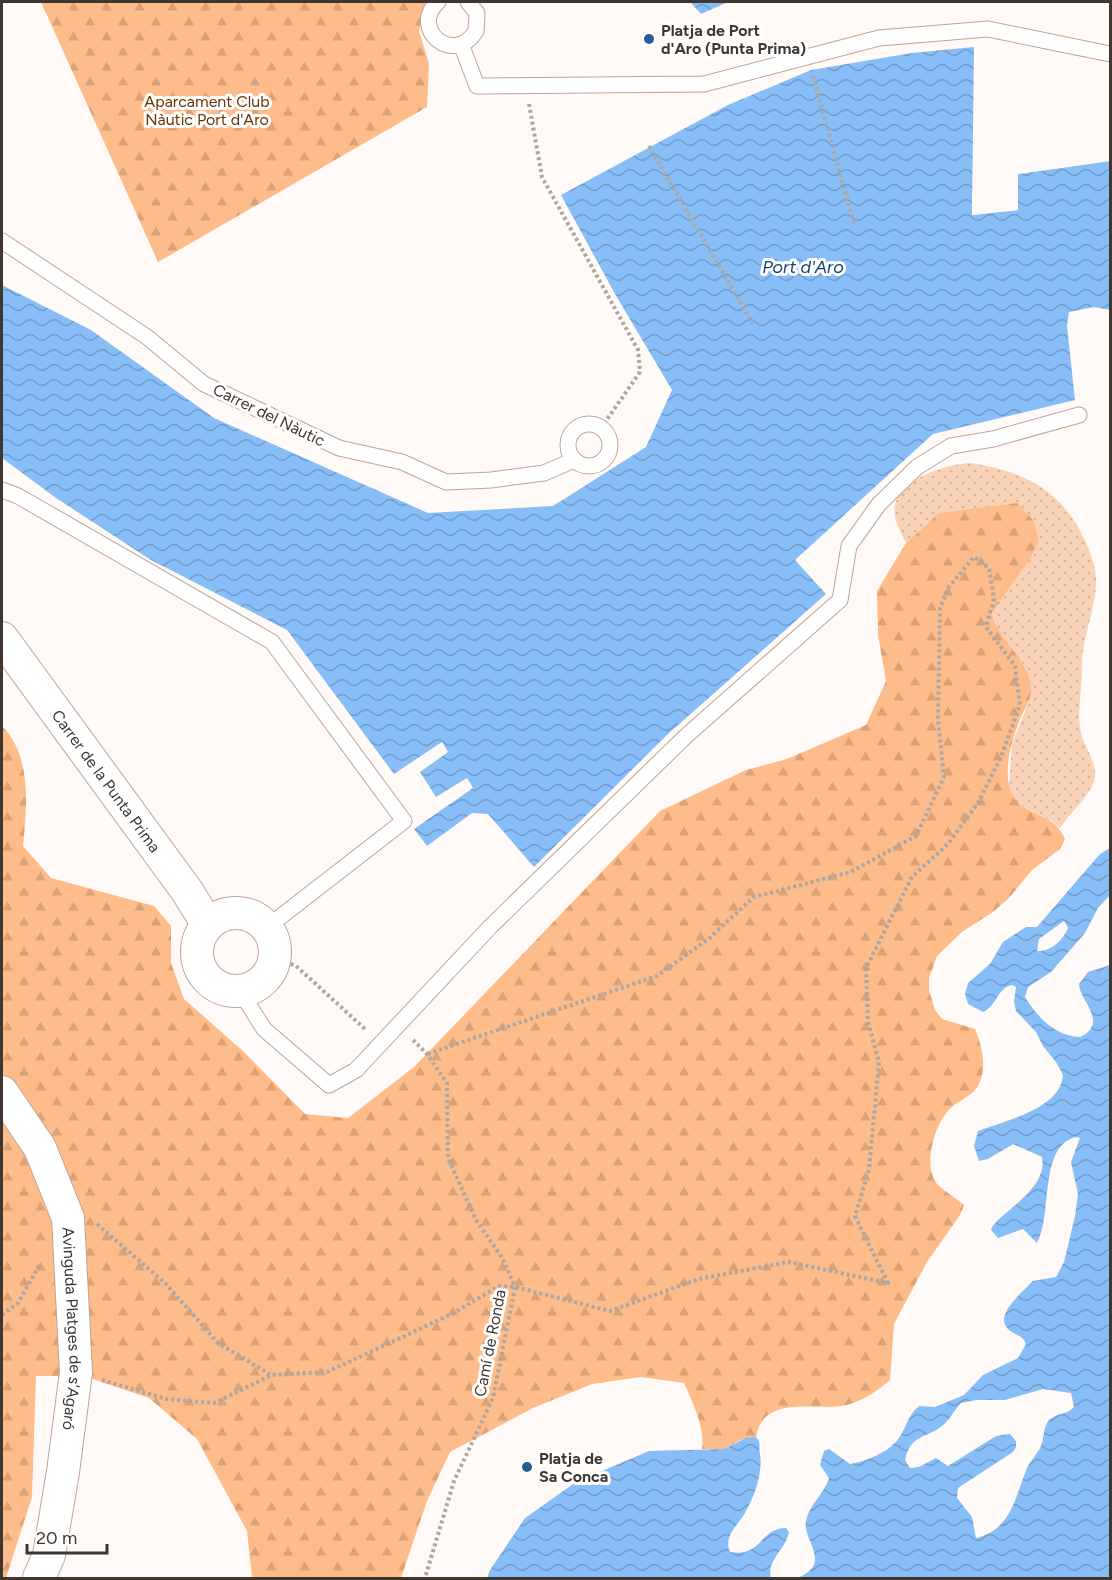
<svg xmlns="http://www.w3.org/2000/svg" width="1112" height="1580" viewBox="0 0 1112 1580" font-family="Figtree,sans-serif">
  <defs>
    <pattern id="grass-dots" width="8" height="8" patternUnits="userSpaceOnUse" patternTransform="scale(1.5)"><rect width="8" height="8" fill="#f9d3b7"/><path d="M2 2h.1M6 6h.1" fill="none" stroke="#d6b69e" stroke-width="1.8" stroke-linecap="round"/></pattern>
    <pattern id="forest-firs" width="22" height="20" patternUnits="userSpaceOnUse" patternTransform="scale(1.5)"><rect width="22" height="20" fill="#febc8a"/><path d="M5 1l3.5 6h-7zM16 11l3.5 6h-7z" fill="#dba277"/></pattern>
    <pattern id="water-waves" width="16" height="10" patternUnits="userSpaceOnUse" patternTransform="scale(1.5)"><rect width="16" height="10" fill="#88bef8"/><path d="M0 5q4-4 8 0t8 0" fill="none" stroke="#719bc9"/></pattern>
  </defs>
  <rect width="100%" height="100%" fill="#fffaf7"/>
  <path fill="url(#grass-dots)" d="M971,463C1024,471 1063,491 1085,541C1091,555 1097,569 1096,584C1095,611 1082,638 1082,665C1083,687 1076,712 1081,733C1085,749 1101,767 1093,784C1086,800 1070,813 1060,828L1052,821L1022,806L1013,798L1009,787L1012,744L1029,701L1026,669L999,634L992,612L1035,550L1033,520L975,509L939,513L906,543C902,535 897,525 895,517C888,481 945,464 971,463Z"/>
  <path fill="url(#forest-firs)" d="M41,2H426L419,31L429,64L427,107L158,262Z
    M1017,503L1033,520L1039,541L1030,559L992,612C997,641 1029,658 1031,688C1032,700 1023,711 1019,722C1011,741 1004,769 1010,789C1018,817 1054,810 1065,839L1060,849L1032,870L1009,898L993,912L962,932L937,956L929,978V990L935,1010L942,1019L975,1029C982,1046 987,1066 979,1084C973,1097 957,1100 948,1111C934,1126 922,1168 938,1185C944,1191 956,1198 964,1205L960,1215L927,1262L894,1324L890,1380C876,1392 860,1403 842,1406C812,1410 763,1395 756,1437L741,1440L724,1449H702C705,1427 693,1404 684,1383L641,1377L592,1384L533,1408L450,1452L427,1501L401,1578H252L247,1531L197,1439L149,1398L84,1376H36L32,1497L6,1578H2V726C32,756 27,806 23,846L51,878L154,906L171,926V963L184,999L244,1052L305,1114L348,1118L414,1067L660,811L746,770L787,759L866,725L886,681L878,635L877,591L906,543L939,513Z"/>
  <path fill="url(#water-waves)" fill-rule="evenodd" d="M690,2H728L701,14Z
    M974,47L972,215L1018,210L1017,174L1110,161V310L1094,307L1069,312L1067,326L1075,400L933,434L795,560L826,594L668,734L534,867L488,814L472,813L427,846L414,829L473,788L467,778L436,797L420,772L448,752L442,742L394,774L287,630L151,560L56,498L2,458V285L91,330L214,418L428,513L553,506L646,447L672,390L615,294L561,195L728,105L811,70L912,53Z
    M1110,848V895L1098,908L1085,933L1051,972L1028,987L1025,997C1037,1017 1055,1036 1080,1037C1110,1023 1079,1000 1079,984L1088,972L1110,965V1578H797C834,1563 802,1541 806,1521C809,1505 824,1494 829,1478L820,1465L824,1451L829,1449L850,1464C865,1462 891,1451 899,1438C907,1426 908,1415 919,1406L935,1407L964,1395L983,1375L1018,1358L1026,1344C1023,1335 1014,1335 1008,1329C993,1315 1024,1291 1033,1281L1056,1277L1064,1262L1075,1216L1078,1194L1071,1162L1080,1138L1076,1137C1038,1146 1053,1216 1037,1243L1023,1229L998,1238L991,1230C994,1215 1049,1191 1042,1157L1013,1144L988,1159L979,1161L974,1146L978,1131C1004,1121 1061,1109 1063,1075L1056,1062L1043,1046L1036,1032L1016,1011L1014,1001L1016,987L1012,985C997,988 997,1006 983,1012L968,1004L965,994L968,983L990,964L1003,942L1026,927H1037L1100,854ZM1064,921L1068,928C1063,940 1051,952 1037,951L1039,939ZM1043,1389L1071,1393L1074,1407C1066,1416 1054,1412 1047,1423C1043,1430 1044,1439 1041,1446C1038,1453 1032,1459 1028,1466C1015,1495 1013,1529 976,1538L972,1517L957,1498L958,1488L1013,1452L1016,1447V1441L1010,1434L996,1436L948,1466L936,1458L919,1467L910,1468L905,1460C911,1434 925,1439 942,1426C950,1420 954,1410 961,1403L976,1400H1005Z
    M756,1437C762,1443 758,1446 760,1454C763,1472 755,1495 746,1511C739,1525 723,1535 730,1552C761,1558 760,1528 786,1528L789,1532C786,1549 766,1561 771,1578H487L490,1570L525,1518L576,1482L649,1451L724,1449L746,1438Z"/>
  <path fill="#fffaf7" d="M1110,158V161L1018,174V210L972,215V192L975,191V212L1015,208L1016,172Z"/>
  <g fill="none" stroke-linecap="round" stroke-linejoin="round">
    <defs>
      <path id="service" d="M438,2C409,28 453,67 476,31L477,13L468,2
        M461,44L477,86L704,84L879,38L988,29L1110,54
        M2,241L147,337L204,384L339,448L402,462L446,482L491,480L544,473L574,460
        M568 445a21 21 0 1 1 42 0a21 21 0 1 1-42 0Z
        M2,490L18,496L272,642L404,821L266,928
        M240,991L264,1029L329,1085L356,1070L490,927L686,736L840,600L849,546L879,504L917,467L951,446L993,439L1079,415"/>
      <g id="minor">
        <path id="s1" d="M2,638L187,891L208,925"/>
        <circle cx="236" cy="952" r="39"/>
        <path id="s2" d="M2,1092L40,1148L68,1218L76,1372L63,1472L49,1555L39,1578"/>
      </g>
    </defs>
    <use href="#service" stroke="#bca696" stroke-width="17"/>
    <use href="#minor" stroke="#bca696" stroke-width="34"/>
    <path stroke="#ada6a2" stroke-width="4" stroke-dasharray="3 3" stroke-linecap="butt" d="M813,76L854,224
      M529,104L542,177L638,350L640,372L601,428
      M649,146L753,324
      M273,961L295,965L365,1029
      M413,1040L427,1054L447,1083L448,1158L476,1220L503,1259L515,1287L493,1398L454,1481L425,1578
      M97,1224L166,1284L218,1343L271,1375
      M2,1315L18,1303L40,1264
      M102,1380L166,1399L214,1403L272,1375L327,1372L452,1314L499,1286L515,1287L610,1311L699,1279L789,1262L888,1283L855,1216L869,1170L879,1062L868,1022L866,968L912,877L948,844L978,803L1001,757L1020,705L1015,666L986,627L994,599L989,568L974,557L948,588L940,609L938,720L944,777L916,836L851,872L754,897L707,940L657,976L427,1054"/>
    <use href="#service" stroke="#fff" stroke-width="15"/>
    <use href="#minor" stroke="#fff" stroke-width="32"/>
  </g>
  <g fill="#235d94" stroke="#fff" stroke-width="2">
    <circle cx="649" cy="39" r="6"/>
    <circle cx="527" cy="1467" r="6"/>
  </g>
  <g text-anchor="middle" dominant-baseline="central" stroke-width="6" stroke-linejoin="round" paint-order="stroke">
    <g font-size="16" font-weight="bold" fill="#3f3630" stroke="#fff" text-anchor="start">
      <text x="661" y="30">Platja de Port<tspan x="661" dy="18">d'Aro (Punta Prima)</tspan></text>
      <text x="539" y="1458">Platja de<tspan x="539" dy="18">Sa Conca</tspan></text>
    </g>
    <g font-size="16" fill="#683500" stroke="#fff">
      <text x="207" y="101">Aparcament Club<tspan x="207" dy="18">Nàutic Port d'Aro</tspan></text>
    </g>
    <g font-size="16" fill="#3f3630" stroke="#fff">
      <text transform="translate(269 415) rotate(26)">Carrer del Nàutic</text>
      <text stroke="none"><textPath href="#s1" startOffset="177">Carrer de la Punta Prima</textPath></text>
      <text stroke="none"><textPath href="#s2" startOffset="254">Avinguda Platges de s'Agaró</textPath></text>
      <text transform="translate(490 1343) rotate(-79)">Camí de Ronda</text>
    </g>
    <g font-size="18" font-style="italic" fill="#134472" stroke="#fff">
      <text x="803" y="267">Port d'Aro</text>
    </g>
  </g>
  <rect width="1112" height="1580" fill="none" stroke="#3f3630" stroke-width="6"/>
  <path d="M27 1544v9h80v-9" fill="none" stroke="#3f3630" stroke-width="3"/>
  <text x="36" y="1544" font-size="18" fill="#3f3630" stroke="#ffffff" stroke-width="4.5" paint-order="stroke">20 m</text>
</svg>
